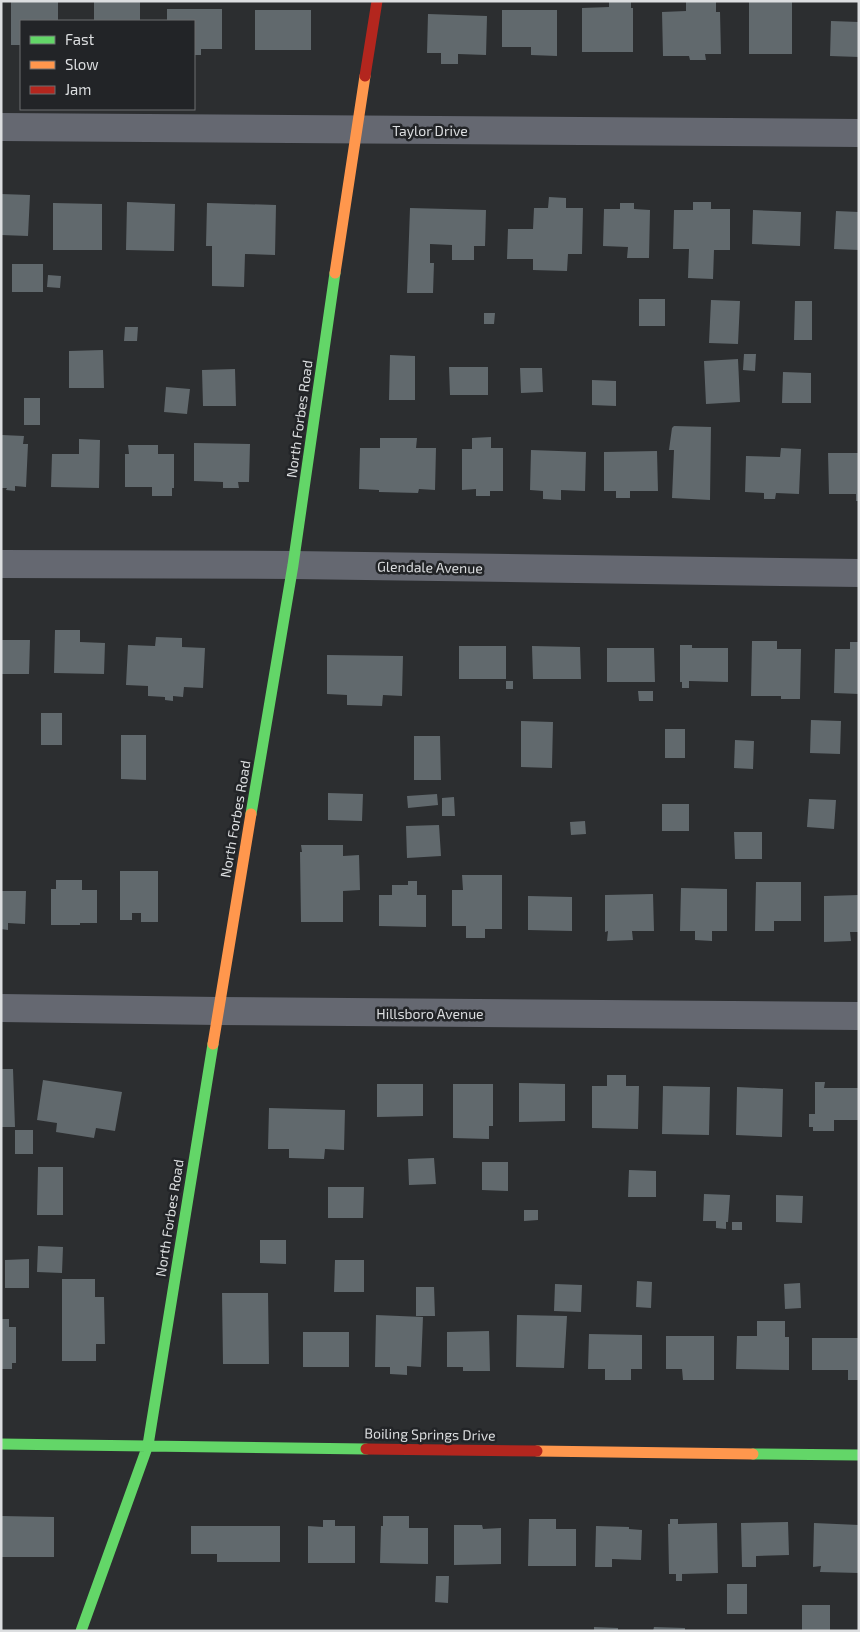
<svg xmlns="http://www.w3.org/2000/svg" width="860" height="1632" viewBox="0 0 860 1632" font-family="'Exo 2',sans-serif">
  <rect width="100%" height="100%" fill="#2c2e30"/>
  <path fill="#61696d" d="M58,1V21H21V45H11V2Z
    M94,1H140V21H94Z
    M609,1H631V8H633V52H582V8L609,7Z
    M686,1H716V12H720L721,54H705L706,60H690L689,56H663L662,12L686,11Z
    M749,1H792V54H749Z
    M167,9H222V49H201V55H194V21H167Z
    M255,10H311V50H255Z
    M502,10H557V56L531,55V47H502Z
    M428,14L487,16L486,55L458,54V64H441V53H427Z
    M831,21L859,22V57L830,56Z
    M1,194L30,195L28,236L1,235Z
    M549,197L566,198V208H583L582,254H568L567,271L533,270V259H507L508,229H533L534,208H548Z
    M127,202L175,204L174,251L126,250Z
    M693,202H711V209H730V250H714L713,279L688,278L689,249H673L674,210H693Z
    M53,203L102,204V250H53Z
    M207,203L276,205L275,255L245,254L244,287L212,286V246H206Z
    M620,203H634V209L650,210L649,258H627L628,247L603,246L604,209H620Z
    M410,208L486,210L485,246H474V260H452V245L430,244V263H434L433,293H407Z
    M753,210L801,212L800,246L752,244Z
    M836,211L859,212V250L834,249Z
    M12,264H43V292H12Z
    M48,275L61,276L60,288L47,287Z
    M639,299H665V326H639Z
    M711,300L740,301L738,344L709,343Z
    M795,301H812V340H794Z
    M484,313H495L494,324H484Z
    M125,327H138L137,341H124Z
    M103,350L104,388H69V351Z
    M744,354H756L755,371L743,370Z
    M390,355L415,356V400H389Z
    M738,359L740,402L706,404L704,361Z
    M449,367H488V395H450Z
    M520,368H542L543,392L521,393Z
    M235,369L236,406H203L202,370Z
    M783,372L811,373V403H782Z
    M592,380L616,381V406L592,405Z
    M166,387L190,389L187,414L164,412Z
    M24,398H40V425H24Z
    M674,426L711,427L710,500L672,498L674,450H669L672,428Z
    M2,435L24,436L23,444H28L26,487L15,486V491L6,490L7,488H1Z
    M491,437V448H503V491H490V496H476V489L462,490V449H472V438Z
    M380,438H417L416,448H436L435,490L419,489L418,493L379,492V490L359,489L360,448H380Z
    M79,439L100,440L99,488L51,487L52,454H79Z
    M194,443L250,444L249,482H238L239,488H223V482L194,481Z
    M128,445H158V454H174V488H172V496H152V487H125V454H129Z
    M781,448L801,449L799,494L776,493L775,499H764V493L745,492L746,456L780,457Z
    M531,450L586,452L585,491L561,490V500L543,499V491L530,490Z
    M657,451L658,491H630V498H616V491H604V452Z
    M828,453H859V501H856V494H829Z
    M55,630H80V642L105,643L104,674L54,673Z
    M156,637L182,638V647L205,648L203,688L184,687L183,697L173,696V701L165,700V697L148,696V686L126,685L128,645L155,646Z
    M1,640H30L29,674H1Z
    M752,641H777V649H801L800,699H781V696H751Z
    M850,642H859V694L834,693L835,649H850Z
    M680,645H692V648H728V682L689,681V688H682V682H680Z
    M459,646H506V679H459Z
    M532,646L580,647L581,679H533Z
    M607,648H654L655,682H607Z
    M327,655L403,656L402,696L383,695L382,706L347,705V695L327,694Z
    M506,681H513V689H506Z
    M638,691H653V701H639Z
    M41,713H62V745H41Z
    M811,720L841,721L840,754L810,753Z
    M521,721L553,722L552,768L521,767Z
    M665,729H685V758H665Z
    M121,735H146V780L121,779Z
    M414,736H440L441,780H414Z
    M735,740L754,741L753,769L734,768Z
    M328,793L363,794L362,821L328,820Z
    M437,794L438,805L408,808L407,796Z
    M454,797L455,816H442V798Z
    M809,799L836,800L834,829L807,827Z
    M662,804H689V831H662Z
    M585,821L586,834L571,835L570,822Z
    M439,825L441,856L407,858L406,826Z
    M734,832H762V859H735Z
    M301,845H343V856L359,855L360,890L343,891V922H301L300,852H302Z
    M120,871H158V922H141V913H132V920H120Z
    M462,875H502V929H485V938H466V926H452V890H463Z
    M56,880H82V890H97V923H80V925H51V889H56Z
    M408,881H417V895H426V927L379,926V895H392V885H408Z
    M756,882H801V921H774V931H755Z
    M681,888L727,889V931H712V941L695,940V931H680Z
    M1,891H26L25,924L8,923V930L1,929Z
    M653,894L654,931H632L633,940L607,941L608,931L605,932V895Z
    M859,895V932H850L851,941L824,942V896Z
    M528,896L572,897V931L528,930Z
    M1,1069H13L15,1127H1Z
    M607,1075H626V1086H639L638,1129L592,1128V1086H607Z
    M43,1080L122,1092L115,1131L96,1128L94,1138L56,1132L57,1123L37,1120Z
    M815,1082H825L824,1088H859V1120H834V1131H813V1127H809V1114H815Z
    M519,1083L565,1084V1121L519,1122Z
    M377,1084H423V1116L377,1117Z
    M453,1084H493V1126H489V1139L453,1138Z
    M663,1086L710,1087L709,1135L662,1134Z
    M737,1087L783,1089L782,1137L736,1135Z
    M269,1108L345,1110L344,1150L325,1149L324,1159L289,1158V1149H268Z
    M15,1130H33V1154H15Z
    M434,1158L436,1184L409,1185L408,1159Z
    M482,1162H508V1191L482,1190Z
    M38,1167H63V1215H37Z
    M629,1170L656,1171V1197H628Z
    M328,1187H364L363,1218H328Z
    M704,1194L730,1195L728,1222H726V1229L716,1228V1221H703Z
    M776,1195L803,1196L802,1223L776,1222Z
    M524,1210H538V1220L524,1221Z
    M732,1222H742V1230H732Z
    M260,1240H286V1264L260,1263Z
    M38,1246L63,1247L62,1273L37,1272Z
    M29,1259V1288H5V1260Z
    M335,1260H364V1292H334Z
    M62,1279H95V1297H104L105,1344H96V1361H62Z
    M637,1281L652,1282L651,1308L636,1307Z
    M800,1283L801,1308L785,1309L784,1284Z
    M555,1284L582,1285L581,1312L554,1311Z
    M416,1287H434L435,1316H416Z
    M222,1293H268L269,1364H223Z
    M376,1315L423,1317L421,1367L407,1366V1375L390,1374V1367H375Z
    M517,1315L567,1316L564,1368L516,1367Z
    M1,1319H9V1327H16V1363H12V1369H1Z
    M757,1321H785V1337H789V1370L736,1369L737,1336H757Z
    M489,1331L490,1371H463V1367H447V1332Z
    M303,1332H349V1367H303Z
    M589,1334L642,1335V1369H631V1380H605V1369H588Z
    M666,1336H714V1380H683L682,1369H666Z
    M812,1338H859V1380H848V1370H812Z
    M1,1516L54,1517V1557H1Z
    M383,1516H409V1528H428V1564L380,1563L381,1526H383Z
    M529,1519H556V1529H576V1566H528Z
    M670,1519H678V1524L717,1523L718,1573L682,1574V1581H676V1574H669L668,1524H670Z
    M323,1520H335V1526H355V1563H308V1526L323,1527Z
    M788,1522L789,1555L756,1556V1567H742L741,1523Z
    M814,1523L859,1525V1573L820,1572L821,1566L813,1567Z
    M454,1525H482L483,1529L501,1528V1564L454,1565Z
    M191,1526H280V1562H217V1554H191Z
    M596,1526L629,1527V1529L642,1530L641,1560L612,1559V1567H595Z
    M436,1576H449L448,1603L435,1602Z
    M727,1584H747V1614H727Z
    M802,1605H830V1631H802Z
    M594,1627L618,1628V1631H594Z
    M654,1627L685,1628V1631H653Z"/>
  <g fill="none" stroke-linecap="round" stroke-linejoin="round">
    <path stroke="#656871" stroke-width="28" d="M1,127L859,133
      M1,564L293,565L859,573
      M1,1008L218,1011L859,1016"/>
    <path stroke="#63d668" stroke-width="11" d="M251,814L293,565L335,273
      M1,1444L366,1449
      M753,1454L859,1455
      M81,1631L148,1445L213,1044"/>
    <path stroke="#ff974d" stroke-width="11" d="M335,273L365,76
      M213,1044L251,814
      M537,1451L753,1454"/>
    <path stroke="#b3261e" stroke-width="11" d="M365,76L377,1
      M366,1449L537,1451"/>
  </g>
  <g text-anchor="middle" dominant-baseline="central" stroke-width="5" stroke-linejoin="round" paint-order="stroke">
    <g font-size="14" fill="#dcdee0" stroke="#222427">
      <text x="430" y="130">Taylor Drive</text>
      <text transform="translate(299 419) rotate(-82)">North Forbes Road</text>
      <text transform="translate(430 567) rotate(1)">Glendale Avenue</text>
      <text transform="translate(235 819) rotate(-80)">North Forbes Road</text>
      <text x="430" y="1013">Hillsboro Avenue</text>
      <text transform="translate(169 1218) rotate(-81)">North Forbes Road</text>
      <text transform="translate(430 1434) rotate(1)">Boiling Springs Drive</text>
    </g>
  </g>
  <rect width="860" height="1632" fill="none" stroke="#dcdee0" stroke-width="5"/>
  <rect x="20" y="20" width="175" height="90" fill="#222427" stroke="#6c6e71"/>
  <rect x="30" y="36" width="25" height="8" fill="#63d668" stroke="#6c6e71"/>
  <text x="65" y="45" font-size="15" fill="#dcdee0">Fast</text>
  <rect x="30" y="61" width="25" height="8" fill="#ff974d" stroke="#6c6e71"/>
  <text x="65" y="70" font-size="15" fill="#dcdee0">Slow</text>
  <rect x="30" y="86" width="25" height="8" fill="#b3261e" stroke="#6c6e71"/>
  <text x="65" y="95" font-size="15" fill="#dcdee0">Jam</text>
</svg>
